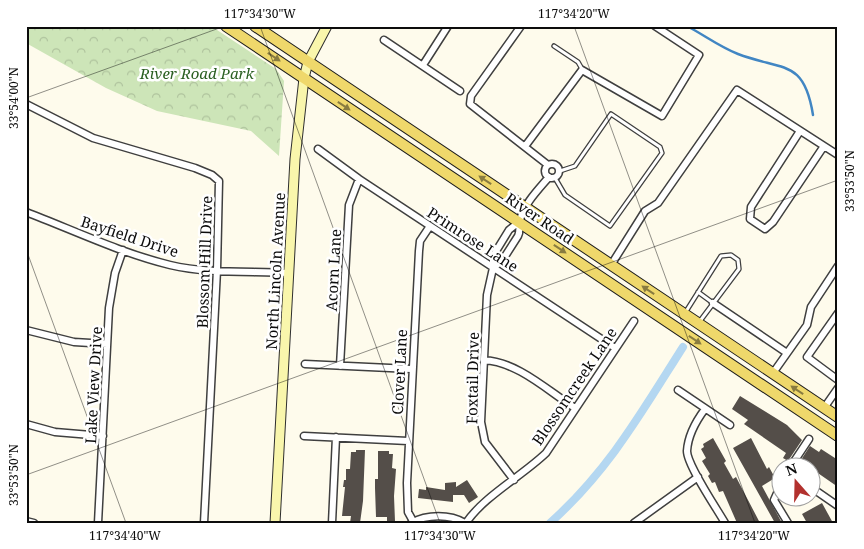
<svg xmlns="http://www.w3.org/2000/svg" width="864" height="549" viewBox="0 0 864 549" font-family="'Noto Serif',serif">
  <defs>
    <pattern id="park-crowns" width="20" height="18" patternUnits="userSpaceOnUse" patternTransform="scale(1.25)"><rect width="20" height="18" fill="#cde5b8"/><path d="M2 6a3 3 0 1 1 6 0M12 15a3 3 0 1 1 6 0" fill="none" stroke="#afc39d"/></pattern>
  </defs>
  <rect width="100%" height="100%" fill="#fefbec"/>
  <path fill="url(#park-crowns)" d="M26,26H211L276,69L284,81L279,156L251,131L157,111L106,88L26,43Z"/>
  <g fill="none" stroke-linecap="round" stroke-linejoin="round">
    <path stroke="#4186c3" stroke-width="2.5" d="M687,26C704,35 720,47 738,54C782,71 804,58 813,115"/>
    <path stroke="#b4d7f1" stroke-width="8" d="M550,523C609,470 641,413 683,347"/>
  </g>
  <path fill="#544e49" d="M740,396L787,425L802,440L788,461L783,458L786,453L744,424L748,420L732,409Z
    M713,438L726,461L724,463L733,479L736,477L760,523H737L723,491L719,492L715,482L712,483L708,476L710,474L702,461L706,458L701,449L704,447L703,444Z
    M751,438L767,469L769,467L775,478L762,486L782,523H775L733,448Z
    M810,446L819,452L821,449L838,460V487L812,469V466H797Z
    M356,450H365L363,501L360,523H350L351,516H342L345,487H343L344,480H346V469H350L351,452H356Z
    M378,451H389V454H393L392,468L396,469L394,496L395,521H387V517H376L375,488V479H378Z
    M467,480L478,497L469,503L464,495H453V502L418,498L419,489L426,490V487L445,490V483L456,482V487Z
    M822,503L833,523H807L802,514Z"/>
  <g fill="none" stroke-linecap="round" stroke-linejoin="round">
    <defs>
      <path id="service" d="M554,46L578,62L582,69
        M555,178L565,195L610,226L662,153L660,147L611,114L575,166L560,171
        M698,292L713,303
        M685,313L721,256L731,255L738,260L739,269L700,321"/>
      <path id="minor" d="M521,26L471,96L470,104L548,165
        M384,40L460,91
        M423,65L448,26
        M26,104L93,138L195,168L212,175L219,181L217,270L204,523
        M800,131L751,207L750,219L765,229L773,222L824,146
        M526,145L582,70L662,116L699,55L655,26
        M318,149L359,179L615,348
        M545 171a7 7 0 1 1 14 0a7 7 0 1 1-14 0Z
        M26,212C73,230 121,253 170,265C208,274 250,271 289,273
        M611,265L645,211L658,203L737,90L838,155
        M493,268L502,261L518,236C521,230 518,226 520,220C524,204 538,190 549,177
        M713,303L787,353
        M838,313L807,357L838,380
        M26,330L74,342L107,344
        M484,360C518,362 548,391 575,408
        M305,364L411,369
        M340,366L349,205L359,179
        M773,373L807,325L811,307L838,266
        M678,390L730,425
        M824,408L838,388
        M705,409C696,421 688,435 687,451C687,465 717,509 725,523
        M26,424L55,432L103,436
        M304,436L408,441
        M791,466L809,439
        M514,480L485,442L481,422L487,295L493,268V256L509,230L519,222
        M782,482L774,500L788,523
        M812,488L838,506
        M26,521L34,523
        M413,521L408,512L407,483L419,251L420,241L430,226
        M98,523L109,308L115,273L123,250
        M332,523L336,437
        M411,523C427,514 450,514 465,523
        M466,523C483,497 522,476 546,453L634,321
        M634,523L698,477"/>
      <path id="secondary" d="M275,523L295,159L304,78L308,62L327,26"/>
      <path id="primary" d="M226,26L838,436
        M255,26L838,417"/>
    </defs>
    <use href="#service" stroke="#3f3f3f" stroke-width="5.5"/>
    <use href="#minor" stroke="#3f3f3f" stroke-width="9"/>
    <use href="#secondary" stroke="#2e2e2e" stroke-width="11"/>
    <use href="#primary" stroke="#1d1d1d" stroke-width="12"/>
    <use href="#service" stroke="#fff" stroke-width="3"/>
    <use href="#minor" stroke="#fff" stroke-width="6"/>
    <use href="#secondary" stroke="#f9f6ac" stroke-width="9"/>
    <use href="#primary" stroke="#efd86b" stroke-width="10"/>
  </g>
  <defs><path id="oneway-solid" d="M-6-.8H1V-3.2L6.5 0L1 3.2V.8H-6Z" transform="scale(1.25)"/></defs>
  <g fill="#897c40">
    <use href="#oneway-solid" transform="translate(274 57) rotate(33)"/>
    <use href="#oneway-solid" transform="translate(344 106) rotate(34)"/>
    <use href="#oneway-solid" transform="translate(485 180) rotate(-146)"/>
    <use href="#oneway-solid" transform="translate(560 249) rotate(34)"/>
    <use href="#oneway-solid" transform="translate(648 290) rotate(-146)"/>
    <use href="#oneway-solid" transform="translate(695 340) rotate(34)"/>
    <use href="#oneway-solid" transform="translate(797 390) rotate(-146)"/>
  </g>
  <path fill="none" stroke="#0c0c0c" stroke-width="1" stroke-opacity="0.45" d="M260,26L440,523M574,26L755,523M26,98L225,26M26,249L126,523M26,475L838,180"/>
  <g text-anchor="middle" dominant-baseline="central" stroke-width="5" stroke-linejoin="round" paint-order="stroke">
    <g font-size="15" font-style="italic" fill="#2a5f21" stroke="#fff">
      <text x="197" y="73">River Road Park</text>
    </g>
    <g font-size="15" fill="#0c0c0c" stroke="#fff">
      <text transform="translate(540 218) rotate(34)">River Road</text>
      <text transform="translate(130 236) rotate(18)">Bayfield Drive</text>
      <text transform="translate(473 239) rotate(33)">Primrose Lane</text>
      <text transform="translate(204 262) rotate(-88)">Blossom Hill Drive</text>
      <text transform="translate(333 270) rotate(-87)">Acorn Lane</text>
      <text transform="translate(275 271) rotate(-87)">North Lincoln Avenue</text>
      <text transform="translate(399 372) rotate(-87)">Clover Lane</text>
      <text transform="translate(472 378) rotate(-89)">Foxtail Drive</text>
      <text transform="translate(93 385) rotate(-87)">Lake View Drive</text>
      <text transform="translate(574 386) rotate(-56)">Blossomcreek Lane</text>
    </g>
  </g>
  <rect width="864" height="549" fill="none" stroke="#ffffff" stroke-width="55"/>
  <g transform="translate(796 482) rotate(340)"><circle r="24" fill="#ffffff" stroke="#9e9e9e"/>
  <path d="M0-4L9 19L0 12L-9 19Z" fill="#b2312e"/>
  <text y="-8" font-size="14" font-weight="bold" text-anchor="middle" fill="#0c0c0c">N</text>
  </g>
  <rect x="28" y="28" width="808" height="494" fill="none" stroke="#0c0c0c" stroke-width="2"/>
  <g font-size="12" text-anchor="middle" fill="#0c0c0c">
    <text x="260" y="18">117°34'30"W</text>
    <text x="574" y="18">117°34'20"W</text>
    <text transform="translate(14 98) rotate(-90)" y="4">33°54'00"N</text>
    <text transform="translate(850 181) rotate(-90)" y="4">33°53'50"N</text>
    <text transform="translate(14 475) rotate(-90)" y="4">33°53'50"N</text>
    <text x="125" y="540">117°34'40"W</text>
    <text x="440" y="540">117°34'30"W</text>
    <text x="754" y="540">117°34'20"W</text>
  </g>
</svg>
